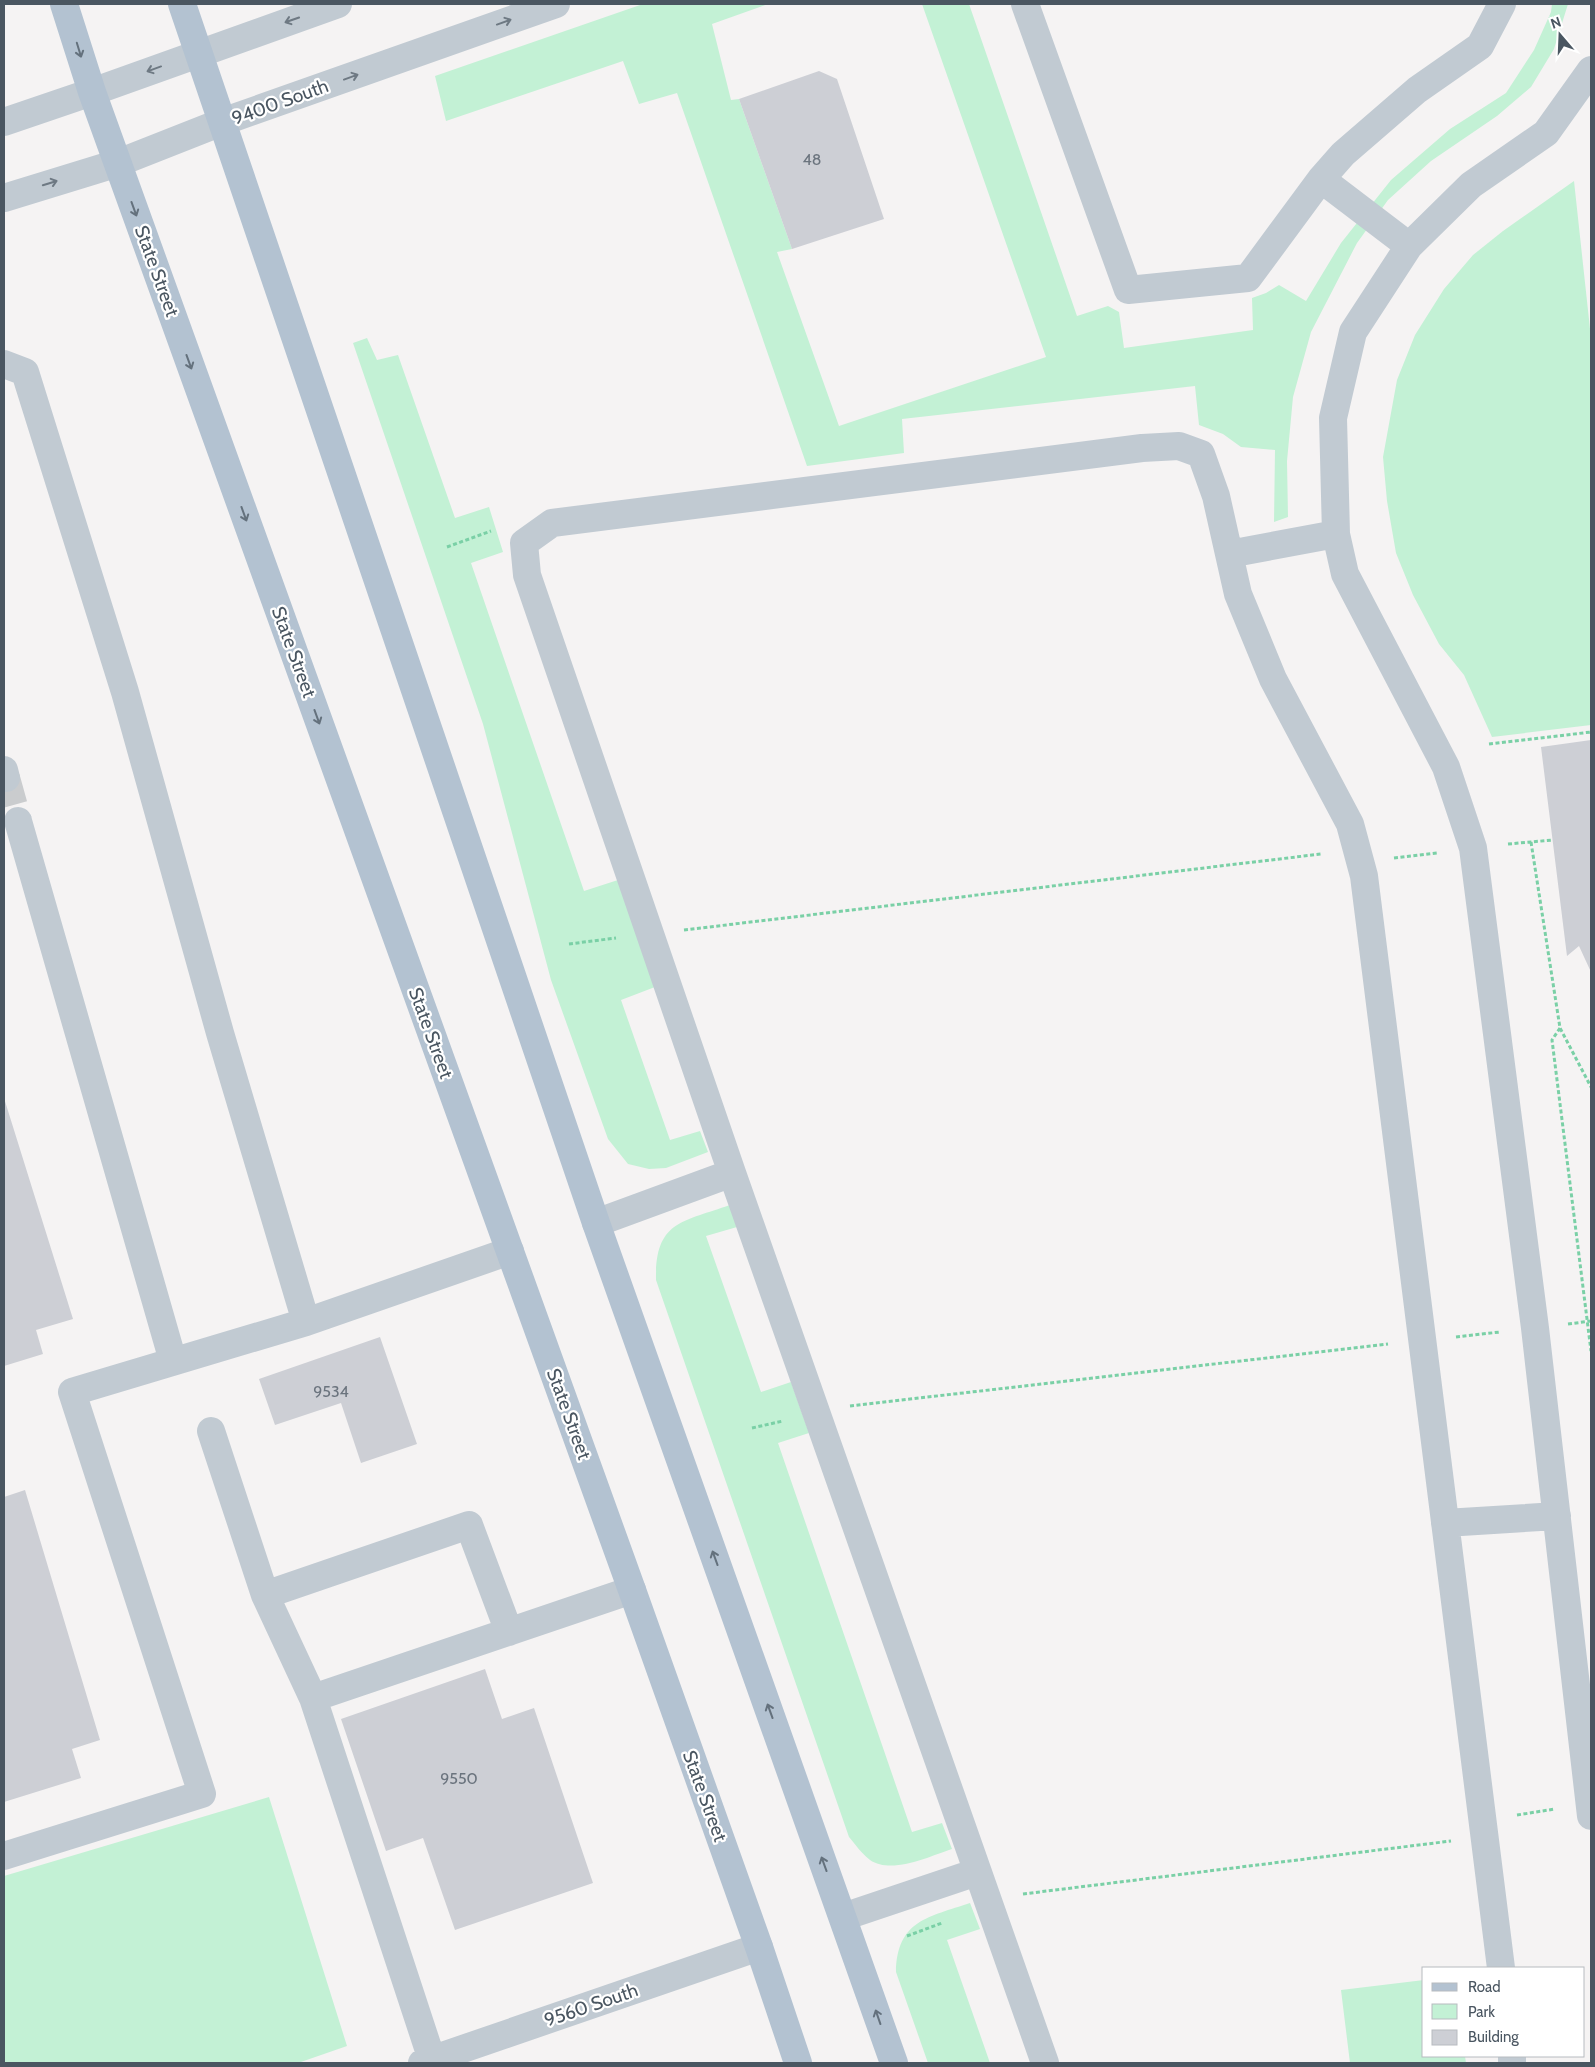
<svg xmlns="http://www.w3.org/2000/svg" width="1595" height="2067" viewBox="0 0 1595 2067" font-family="Cabin,sans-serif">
  <rect width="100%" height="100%" fill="#f5f3f3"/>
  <path fill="#c3f1d5" d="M643,4H768L712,24L731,100L739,99L792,249L777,252L839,426L1046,357L922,4H969L1077,316L1108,306L1119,312L1124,348L1253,330L1252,298L1266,293L1279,285L1306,301L1341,243L1391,180L1450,129L1506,93L1534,50L1551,12L1552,4H1568L1554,49L1531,87L1497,116L1431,161L1388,200L1357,243L1311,332L1293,397L1287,461L1288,517L1274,522L1275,450L1241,447L1223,434L1199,425L1195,386L902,419L904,453L807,466L677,93L639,104L623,61L446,121L435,76Z
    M1574,181L1591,338V725L1492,737L1464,675L1439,644L1413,595L1396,553L1387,501L1383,457L1397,380L1415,335L1444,289L1473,255L1503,231Z
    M367,338L377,360L398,355L455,518L489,507L503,552L471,563L584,891L618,880L655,987L621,1000L670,1140L700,1131L708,1152L666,1168L649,1169L628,1164L608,1139L551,980L483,724L353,343Z
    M730,1205L737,1227L706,1236L761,1392L791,1382L809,1433L778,1443L912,1832L942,1823L952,1849C930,1856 892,1875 870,1860C861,1853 856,1845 849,1837L656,1280C655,1221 682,1222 730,1205Z
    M269,1797L347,2046L298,2063H4V1876Z
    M970,1903L980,1929L947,1940L990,2063H928L896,1972C897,1920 929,1917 970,1903Z
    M1424,1980V2056H1465L1466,2063H1350L1341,1990Z"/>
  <path fill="#cdcfd5" d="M819,71L837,79L884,219L792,249L739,99Z
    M1591,740V972L1579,946L1567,956L1541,747Z
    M4,1098L73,1319L36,1330L43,1354L4,1366Z
    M380,1337L417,1444L361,1463L341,1403L275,1425L259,1379Z
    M25,1490L100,1740L72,1749L81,1778L4,1802V1497Z
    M485,1669L502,1719L534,1708L593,1883L455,1930L423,1838L386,1851L341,1719Z"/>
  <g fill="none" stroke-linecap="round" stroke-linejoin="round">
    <path stroke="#caccce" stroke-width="28" stroke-dasharray="28 14" stroke-linecap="butt" d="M6,778L18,821"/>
    <path stroke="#7ad0a6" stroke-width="3" stroke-dasharray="4 2.5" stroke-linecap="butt" d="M447,547L491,531
      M1489,744L1591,732
      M1531,842L1560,1028L1591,1087
      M1508,844L1553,840
      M1394,858L1437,853
      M684,930L1321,854
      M569,944L616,938
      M1560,1028L1552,1040L1591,1351
      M1568,1324L1591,1321
      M1456,1337L1500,1332
      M850,1406L1388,1344
      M752,1428L783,1421
      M1517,1815L1555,1809
      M1023,1894L1451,1841
      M907,1936L942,1923"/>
    <path stroke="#c1cad2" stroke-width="28" d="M1025,4L1128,290L1248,278L1321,179L1343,154L1417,90L1480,46L1502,4
      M1591,70L1546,133L1471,185L1409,246L1353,332L1333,418L1336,534L1345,574L1446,767L1473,848L1535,1328L1591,1816
      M4,122L92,92L338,4
      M1321,179L1409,246
      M4,198L118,163L222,122L556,4
      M4,364L25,372L125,692L220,1033L306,1322L510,1251
      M1229,554L1336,534
      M4,770L6,778
      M18,821L173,1361
      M596,1223L732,1173
      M211,1431L265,1595L313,1698
      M1445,1523L1557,1516
      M265,1595L469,1525L509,1632
      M4,1856L202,1794L72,1392L306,1322
      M843,1917L977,1872
      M1512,2056V2063
      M432,2060L313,1698L632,1590
      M422,2063L759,1947
      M1045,2063L732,1173L527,575L524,543L552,523L1142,448L1179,446L1201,454L1216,496L1238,594L1273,679L1350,824L1364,876L1501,1968"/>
    <path stroke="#b3c2d1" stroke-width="28" d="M64,4L92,92L632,1590L759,1947L798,2063
      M182,4L596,1223L894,2063"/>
  </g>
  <defs><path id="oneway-shaft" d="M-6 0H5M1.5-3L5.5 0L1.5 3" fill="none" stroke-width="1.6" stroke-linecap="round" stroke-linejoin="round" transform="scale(1.25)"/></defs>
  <g stroke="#6e7983">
    <use href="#oneway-shaft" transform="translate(292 20) rotate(161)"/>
    <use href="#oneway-shaft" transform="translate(504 22) rotate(-20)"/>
    <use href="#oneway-shaft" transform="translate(154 69) rotate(160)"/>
    <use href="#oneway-shaft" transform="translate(351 77) rotate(-20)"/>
    <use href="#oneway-shaft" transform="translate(50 183) rotate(-17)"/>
  </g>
  <g stroke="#64717d">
    <use href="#oneway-shaft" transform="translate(79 50) rotate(73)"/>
    <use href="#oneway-shaft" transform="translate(134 209) rotate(70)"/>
    <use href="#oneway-shaft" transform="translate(189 362) rotate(70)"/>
    <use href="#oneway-shaft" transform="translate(244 514) rotate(70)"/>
    <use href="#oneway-shaft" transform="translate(317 717) rotate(70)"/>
    <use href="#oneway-shaft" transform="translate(715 1558) rotate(-110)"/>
    <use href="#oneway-shaft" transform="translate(770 1711) rotate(-110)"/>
    <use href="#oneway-shaft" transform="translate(824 1864) rotate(-110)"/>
    <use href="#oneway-shaft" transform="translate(878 2017) rotate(-109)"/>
  </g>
  <g text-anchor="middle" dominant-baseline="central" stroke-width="4.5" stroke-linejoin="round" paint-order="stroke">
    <g font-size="16" fill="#6b747e">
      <text x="812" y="159">48</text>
      <text x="331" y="1391">9534</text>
      <text x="459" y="1778">9550</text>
    </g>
    <g font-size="19" fill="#4a5661" stroke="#fff">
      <text transform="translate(280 102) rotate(-20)">9400 South</text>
      <text transform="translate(157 271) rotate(70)">State Street</text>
      <text transform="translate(294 652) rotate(70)">State Street</text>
      <text transform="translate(431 1033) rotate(70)">State Street</text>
      <text transform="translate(569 1414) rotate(70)">State Street</text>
      <text transform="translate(705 1796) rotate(70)">State Street</text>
      <text transform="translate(591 2005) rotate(-19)">9560 South</text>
    </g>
  </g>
  <rect width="1595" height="2067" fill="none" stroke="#4a5661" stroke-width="10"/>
  <rect x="1422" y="1967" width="162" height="90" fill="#ffffff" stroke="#b7bbc0"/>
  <rect x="1432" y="1983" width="25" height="8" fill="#b3c2d1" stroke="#b7bbc0"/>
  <text x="1468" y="1992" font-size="15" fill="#4a5661">Road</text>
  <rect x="1432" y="2004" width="25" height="15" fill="#c3f1d5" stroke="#b7bbc0"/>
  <text x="1468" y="2017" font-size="15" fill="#4a5661">Park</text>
  <rect x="1432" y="2030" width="25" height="15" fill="#cdcfd5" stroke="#b7bbc0"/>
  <text x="1468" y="2042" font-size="15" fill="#4a5661">Building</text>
  <g transform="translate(1560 35) rotate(341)" stroke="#ffffff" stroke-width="4" paint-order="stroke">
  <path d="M0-4L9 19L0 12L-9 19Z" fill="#4a5661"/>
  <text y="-8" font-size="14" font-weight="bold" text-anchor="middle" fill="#4a5661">N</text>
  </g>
</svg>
